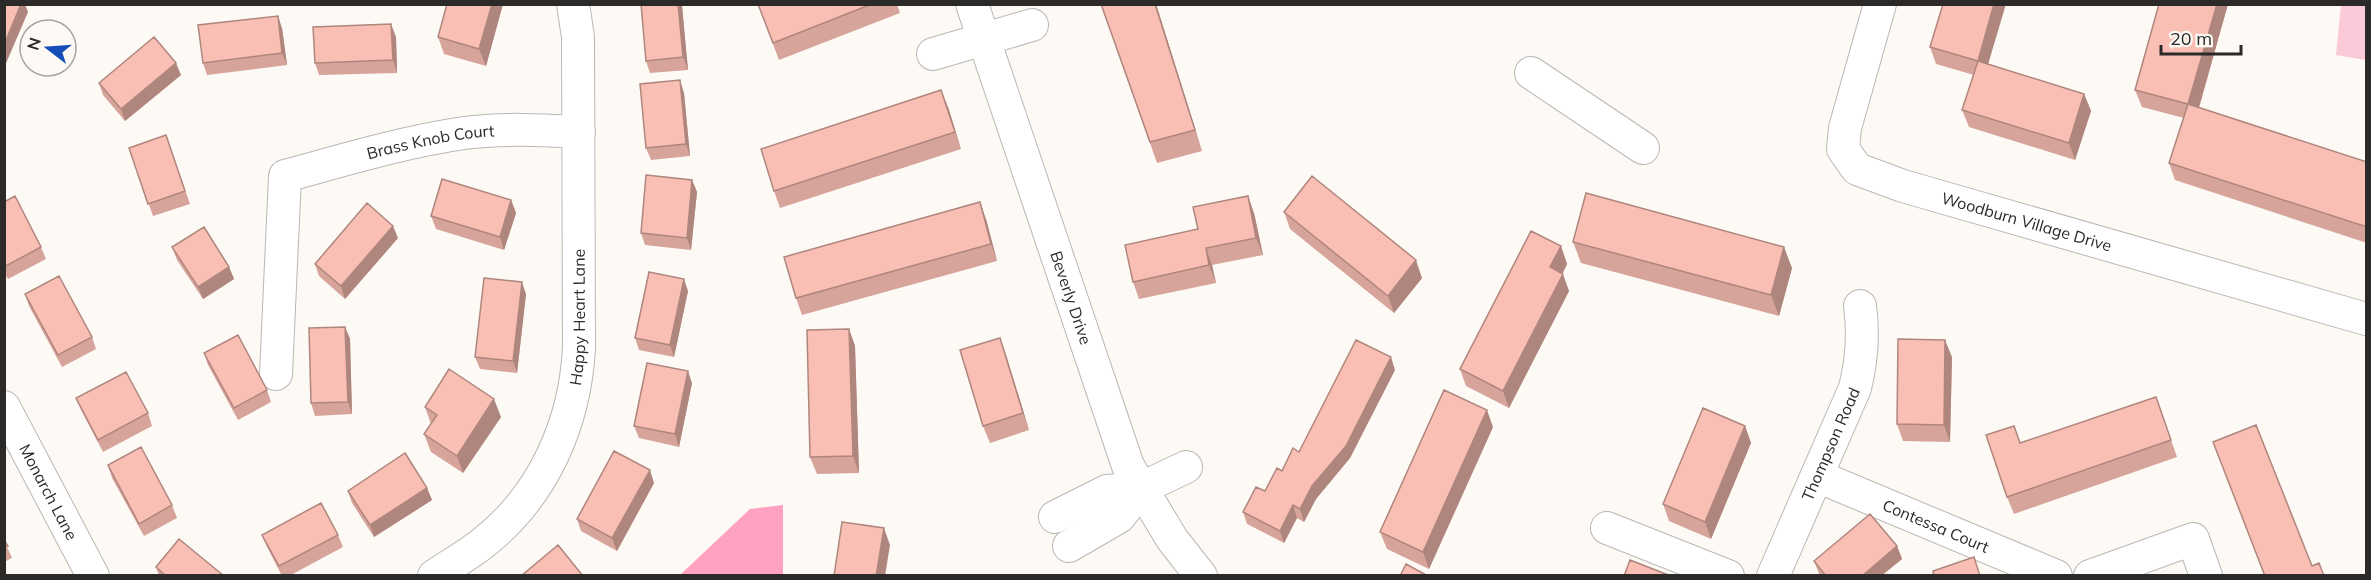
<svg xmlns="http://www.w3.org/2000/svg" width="2371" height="580" viewBox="0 0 2371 580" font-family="Mulish,sans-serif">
  <rect width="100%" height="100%" fill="#fdf9f5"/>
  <path fill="#fbc9d8" d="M2341,5H2366V60L2336,55Z"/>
  <path fill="#ffa1c0" d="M783,505V575H680L750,509Z"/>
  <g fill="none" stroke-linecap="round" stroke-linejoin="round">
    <defs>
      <g id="minor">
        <path id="s1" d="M972,4L1128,466L1172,539L1201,576"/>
        <path id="s2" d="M1880,4L1845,128L1843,149L1857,169L1903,186L2366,319"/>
        <path d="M933,54L1032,25"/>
        <path d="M1531,73L1643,148"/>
        <path id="s3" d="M276,374L285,176C344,160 403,142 464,133C502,128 541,130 579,132"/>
        <path id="s4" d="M4,407L93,576"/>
        <path id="s5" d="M1817,476L2056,576"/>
        <path d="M1055,517L1107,491L1142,488L1186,467"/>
        <path d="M1607,528L1728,576"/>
        <path d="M1069,546L1119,517L1142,488"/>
        <path id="s6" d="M434,576C450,565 468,555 483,543C544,495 575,423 579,348L578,37L573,4"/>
        <path id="s7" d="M1773,576L1855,388C1862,360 1864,335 1860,306"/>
        <path d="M2090,576L2193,539L2206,576"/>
      </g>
    </defs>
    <use href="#minor" stroke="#bbb7b4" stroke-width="34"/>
    <use href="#minor" stroke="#fff" stroke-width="32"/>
  </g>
  <path fill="#d7a49b" d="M447,4H503L486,66L444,54L438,37Z
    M758,4H897L900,13L779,60Z
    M1101,4H1156L1202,151L1157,163Z
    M2159,4H2228L2199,108L2367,162V243L2175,180L2169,163L2184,118L2142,107L2135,90Z
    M682,6L688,70L650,73L646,61Z
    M282,28L287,65L207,75L203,63Z
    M396,37L397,73L319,75L315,63Z
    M1930,47L1988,64L2084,94L2091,111L2075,160L1969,127L1962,110L1974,75L1936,64Z
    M181,75L125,121L103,95L99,83Z
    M684,93L690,156L651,160L646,148Z
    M948,107L961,149L780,208L774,191Z
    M166,135L190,204L153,216L129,148Z
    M692,180L697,192L691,250L645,245L641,233Z
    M511,200L516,213L504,250L436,229L431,216Z
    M4,202L41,247L46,259L8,279L4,273Z
    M1284,212L1422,278L1394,313L1290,229Z
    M1254,213L1263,255L1212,265L1216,283L1139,299L1133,282L1198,229Z
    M986,219L997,261L802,315L796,298Z
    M398,238L345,299L319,276L315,264Z
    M1573,242L1792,268L1779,316L1581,263Z
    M1561,246L1567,264L1562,274L1569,291L1509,408L1466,386L1460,369Z
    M172,247L229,267L234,279L203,299L177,260Z
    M688,291L674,357L639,350L635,338Z
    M25,294L92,337L96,349L62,367L29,306Z
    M526,294L517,373L480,369L475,357Z
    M345,327L350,339L352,414L315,416L311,403Z
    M849,329L855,346L859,473L817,474L810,457Z
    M1000,338L1006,355L1029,430L990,443L983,426Z
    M204,353L267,390L271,402L238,420L208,365Z
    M1952,357L1950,442L1903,441L1897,424Z
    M1395,370L1350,458L1316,499L1304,522L1297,518L1284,543L1247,524L1243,512L1265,491L1299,452Z
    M692,383L679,447L639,438L634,426Z
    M2156,397L2177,457L2014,514L2007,497L2021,443Z
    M76,398L148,413L152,426L103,452L81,410Z
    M425,407L501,417L463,473L431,452L424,434L431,424Z
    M1745,426L1751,443L1711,539L1669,521L1663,504Z
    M1493,427L1429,569L1387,549L1380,532Z
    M2213,442L2312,566L2324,576H2265Z
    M108,465L172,505L177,518L144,536L112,478Z
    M654,483L617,551L581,531L577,519Z
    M427,488L432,500L374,537L352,503L348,491Z
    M262,535H338L343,547L289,576H282L267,547Z
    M4,540L12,558L4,562Z
    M1897,546L1902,559L1881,576H1820L1814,561Z
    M156,567L224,576H159Z"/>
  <path fill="#af867e" d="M21,4H25L28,12L4,68V45Z
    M492,4H503L486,66L479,49Z
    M678,4H681L682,6L688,70L683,57Z
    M1155,4H1156L1202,151L1195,130Z
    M1994,4H2006L1984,78L1978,61Z
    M2217,4H2228L2195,121L2188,104Z
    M278,16L282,28L287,65L282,53Z
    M391,24L396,37L397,73L393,60Z
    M176,63L181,75L125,121L121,109Z
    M680,80L684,93L690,156L686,144Z
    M941,90L948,107L961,149L955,132Z
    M2084,94L2091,111L2075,160L2069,143Z
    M692,180L697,192L691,250L687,238Z
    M1248,196L1254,213L1263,255L1256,238Z
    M511,200L516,213L504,250L500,237Z
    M980,202L986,219L997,261L991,244Z
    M393,226L398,238L345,299L341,286Z
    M1561,246L1567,264L1557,285L1550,267Z
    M1784,247L1792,268L1779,316L1771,295Z
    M1206,248L1212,265L1216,283L1209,265Z
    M1416,260L1422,278L1394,313L1388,296Z
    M229,267L234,279L203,299L198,287Z
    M1563,274L1569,291L1509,408L1503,391Z
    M684,279L688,291L674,357L670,345Z
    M522,282L526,294L517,373L513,361Z
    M345,327L350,339L352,414L348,402Z
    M849,329L855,346L859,473L853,456Z
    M1000,338L1006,355L1029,430L1023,413Z
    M1945,340L1952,357L1950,442L1944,425Z
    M1391,357L1395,370L1350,458L1316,499L1304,522L1300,509L1312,486Z
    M688,371L692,383L679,447L675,434Z
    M494,399L501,417L463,473L457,456Z
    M1487,410L1493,427L1429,569L1423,552Z
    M1745,426L1751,443L1711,539L1705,522Z
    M650,470L654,483L617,551L612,538Z
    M427,488L432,500L374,537L370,525Z
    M1293,505L1297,518L1284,543L1280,531Z
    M884,528L890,545L885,576H876Z
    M1897,546L1902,559L1881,576H1862Z"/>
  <path fill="#fabfb4" stroke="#af867e" stroke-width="1.5" d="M4,4H21L4,45Z
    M447,4H492L479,49L438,37Z
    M641,4H678L683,57L646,61Z
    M758,4H872L773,43Z
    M1101,4H1155L1195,130L1150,142Z
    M1943,4H1994L1978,61L1930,47Z
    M2159,4H2217L2188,104L2135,90Z
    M278,16L282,53L203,63L198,25Z
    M391,24L393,60L315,63L313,27Z
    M154,37L176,63L121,109L99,83Z
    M1978,61L2084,94L2069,143L1962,110Z
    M680,80L686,144L646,148L640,84Z
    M941,90L955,132L774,191L761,149Z
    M2188,104L2367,162V227L2169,163Z
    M166,135L185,191L148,204L129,148Z
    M646,175L692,180L687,238L641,233Z
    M1312,176L1416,260L1388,296L1284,212Z
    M442,179L511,200L500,237L431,216Z
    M1586,193L1784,247L1771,295L1573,242Z
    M15,196L41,247L4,267V202Z
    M1248,196L1256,238L1206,248L1209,265L1133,282L1125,245L1198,229L1193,207Z
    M980,202L991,244L796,298L784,257Z
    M367,203L393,226L341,286L315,264Z
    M204,227L229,267L198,287L172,247Z
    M1531,231L1561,246L1550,267L1563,274L1503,391L1460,369Z
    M649,272L684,279L670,345L635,338Z
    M59,276L92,337L58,355L25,294Z
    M484,278L522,282L513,361L475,357Z
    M345,327L348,402L311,403L309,328Z
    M849,329L853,456L810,457L807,330Z
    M238,335L267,390L234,408L204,353Z
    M1000,338L1023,413L983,426L960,350Z
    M1898,339L1945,340L1944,425L1897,424Z
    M1356,340L1391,357L1346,446L1312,486L1300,509L1293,505L1280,531L1243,512L1256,487L1265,491L1277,468L1282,471L1293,448L1299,452Z
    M647,363L688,371L675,434L634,426Z
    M449,369L494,399L457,456L424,434L437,415L425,407Z
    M126,372L148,413L98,440L76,398Z
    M1444,390L1487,410L1423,552L1380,532Z
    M2156,397L2171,440L2007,497L1986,435L2014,426L2020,443Z
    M1703,408L1745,426L1705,522L1663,504Z
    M2256,425L2312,566L2319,563L2324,576H2265L2213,442Z
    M141,447L172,505L139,524L108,465Z
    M614,451L650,470L612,538L577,519Z
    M405,453L427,488L370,525L348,491Z
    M321,503L338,535L279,566L262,535Z
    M1870,514L1897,546L1862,576H1826L1814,561Z
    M842,522L884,528L876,576H834Z
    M179,539L224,576H166L156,567Z
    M4,540L8,546L4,547Z
    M558,545L583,576H521Z
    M1974,557L1980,576H1934L1933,571Z
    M1630,560L1671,576H1624Z
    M1406,564L1428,576H1400Z"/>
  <g text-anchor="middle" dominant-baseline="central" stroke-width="5" stroke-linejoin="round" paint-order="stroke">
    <g font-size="16" fill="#2b2a29" stroke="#fdf9f5">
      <text stroke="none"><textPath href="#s3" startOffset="348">Brass Knob Court</textPath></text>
      <text stroke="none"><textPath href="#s2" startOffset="352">Woodburn Village Drive</textPath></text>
      <text stroke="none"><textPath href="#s1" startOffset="310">Beverly Drive</textPath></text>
      <text stroke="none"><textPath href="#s6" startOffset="314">Happy Heart Lane</textPath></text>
      <text stroke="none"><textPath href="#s7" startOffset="144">Thompson Road</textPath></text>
      <text stroke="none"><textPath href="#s4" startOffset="96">Monarch Lane</textPath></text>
      <text stroke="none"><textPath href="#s5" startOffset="129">Contessa Court</textPath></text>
    </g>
  </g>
  <rect width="2371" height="580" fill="none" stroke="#2b2a29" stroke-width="12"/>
  <g transform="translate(48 48) rotate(287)"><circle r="28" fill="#fdf9f5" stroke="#a9a6a3" stroke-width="1.5"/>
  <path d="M0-4.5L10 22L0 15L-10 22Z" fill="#154db9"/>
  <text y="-9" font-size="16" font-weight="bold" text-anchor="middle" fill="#2b2a29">N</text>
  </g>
  <path d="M2161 45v9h80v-9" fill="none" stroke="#2b2a29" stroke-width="3"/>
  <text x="2170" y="45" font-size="18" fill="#2b2a29" stroke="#fdf9f5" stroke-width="4.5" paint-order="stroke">20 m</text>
</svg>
